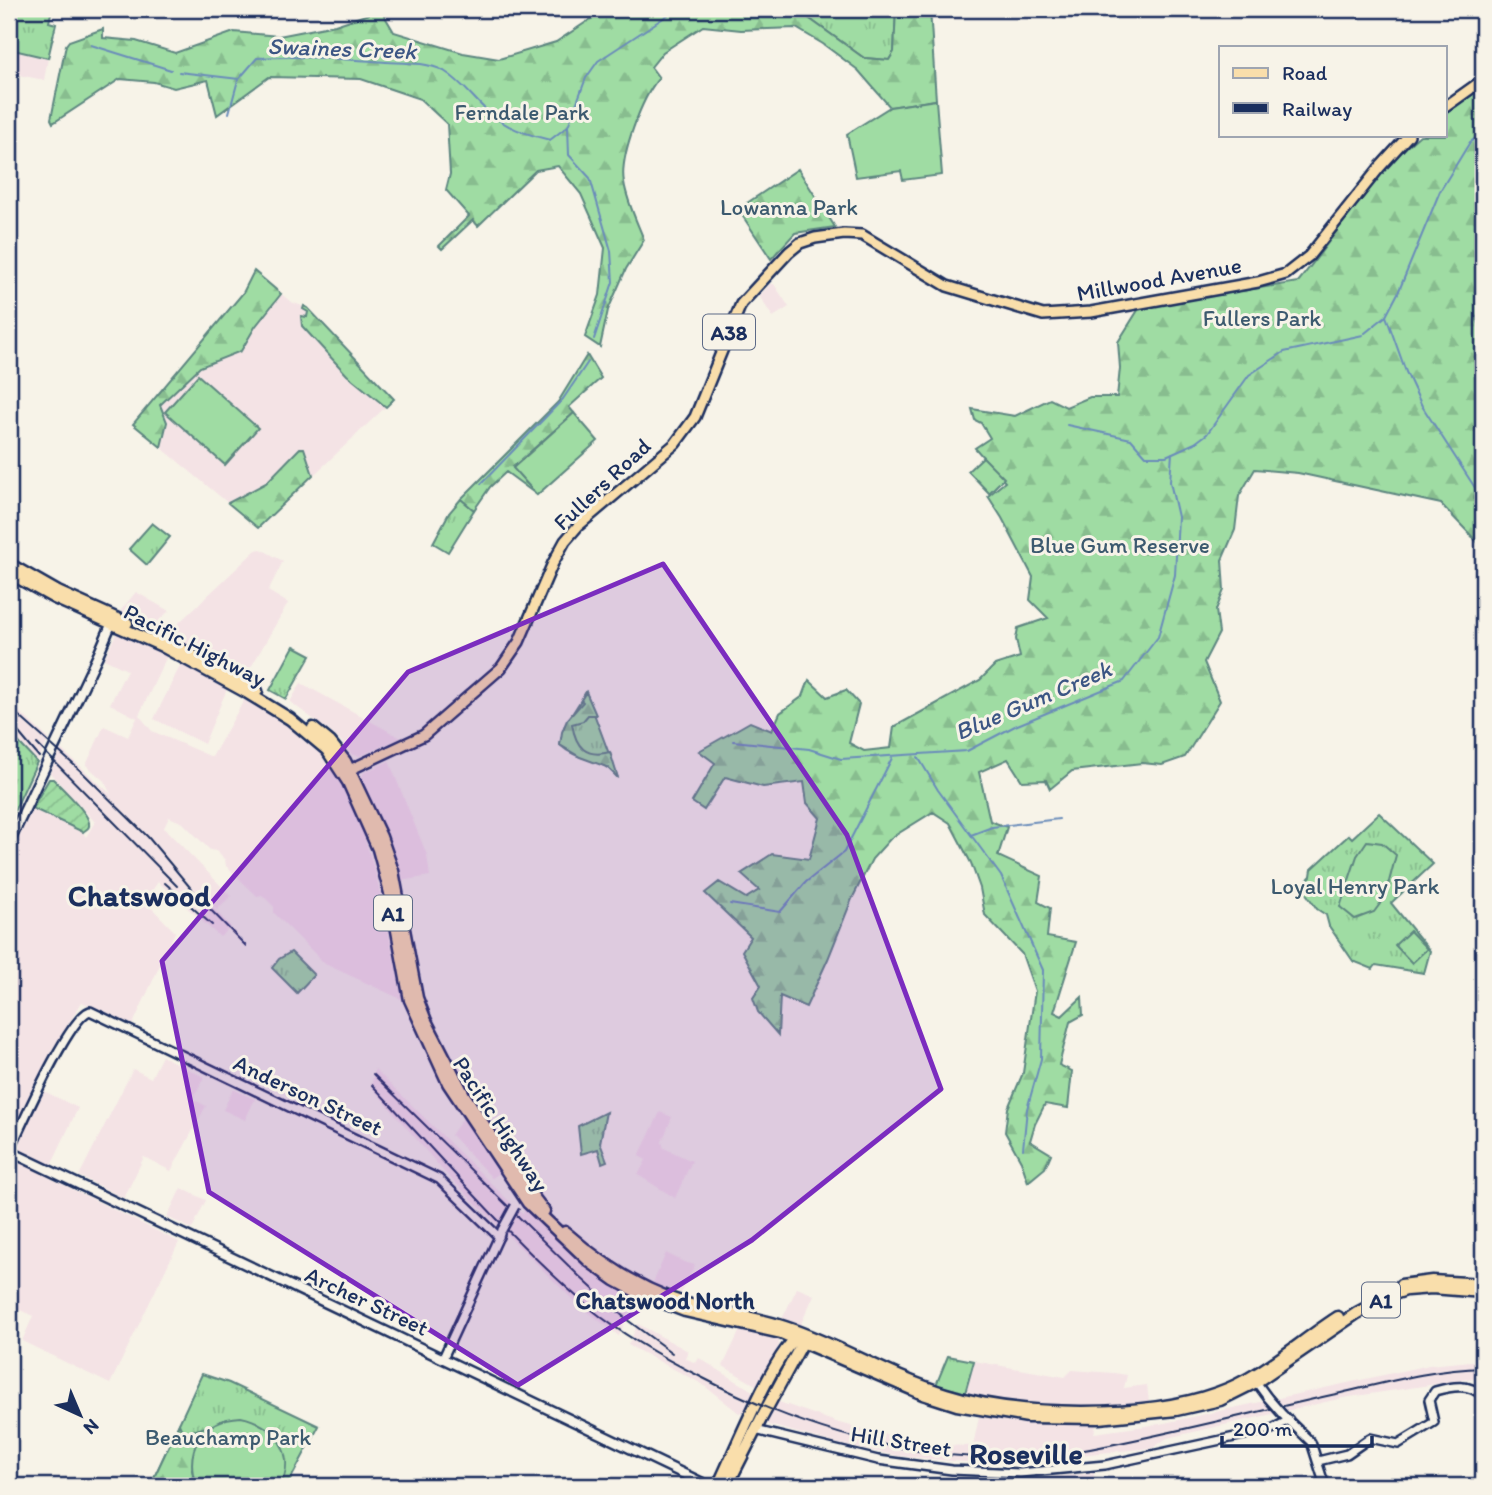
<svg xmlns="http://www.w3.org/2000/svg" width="1492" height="1495" viewBox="0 0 1492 1495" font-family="Itim,sans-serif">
  <defs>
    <pattern id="grass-tufts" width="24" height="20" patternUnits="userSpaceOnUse" patternTransform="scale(1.75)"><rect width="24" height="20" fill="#9fdca3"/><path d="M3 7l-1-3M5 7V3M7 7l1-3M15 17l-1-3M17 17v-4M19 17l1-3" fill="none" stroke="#88bd8f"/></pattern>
    <pattern id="forest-firs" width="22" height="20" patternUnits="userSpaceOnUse" patternTransform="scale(1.75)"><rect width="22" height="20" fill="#9fdca3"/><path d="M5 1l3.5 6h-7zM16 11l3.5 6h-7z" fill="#88bd8f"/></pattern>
    <pattern id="garden-furrows" width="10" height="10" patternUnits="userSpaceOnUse" patternTransform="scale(1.75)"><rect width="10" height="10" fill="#9fdca3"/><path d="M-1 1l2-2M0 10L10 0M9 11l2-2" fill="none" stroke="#88bd8f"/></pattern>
  </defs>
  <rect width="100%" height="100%" fill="#f7f3e8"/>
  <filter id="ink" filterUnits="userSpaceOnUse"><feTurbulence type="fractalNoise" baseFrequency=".0143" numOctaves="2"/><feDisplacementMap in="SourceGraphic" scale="14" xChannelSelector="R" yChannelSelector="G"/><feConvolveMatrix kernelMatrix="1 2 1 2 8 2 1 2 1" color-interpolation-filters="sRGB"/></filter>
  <g filter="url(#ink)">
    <path fill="#f4e3e5" d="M16,51L48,58L44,80L9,73Z
      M254,271L291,302L308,308L394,399L258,528L133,424L243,293Z
      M770,284H774L789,307L773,317L759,296Z
      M261,549L283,561L268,591L288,603L246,676L228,664L229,662L225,659L222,664L167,634L256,550Z
      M136,592L169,611L154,625L149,626L122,613L121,610Z
      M117,632L167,656L139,715L152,731L212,757L244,700L282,721L322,752L328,760L359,820L376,874L403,1000L325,964L274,913V907L262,895L257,896L226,866L225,860L216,851L210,850L183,823L169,817L164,828L231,896L217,910L196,889L231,927L220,937L158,882L145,901L175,932L133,1024L130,1025L82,1002L52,1050L34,1086L78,1108L46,1176L179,1242L110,1384L22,1341L33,1316L9,1305V859L32,808L83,832L86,837L95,822L50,773L61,749L111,794L104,781L86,765L104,726L128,737L137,718L110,704L127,670L104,659Z
      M181,664L227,689L204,744L154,719Z
      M301,683L401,738L360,756L352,755L341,741L327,729L290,702Z
      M9,702L49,739L37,762L9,731Z
      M389,761L427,855L430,876L401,881L399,867L388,836L361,778L364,772Z
      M162,1056L204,1077L193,1099L206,1106L171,1171L144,1157L124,1198L79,1176L133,1069L151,1078Z
      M375,1069L519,1211L523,1213L525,1209L581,1263L633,1297L634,1300L619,1336L574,1301L445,1173L371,1086Z
      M233,1089L255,1099L245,1120L223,1110Z
      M660,1112L672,1117L662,1142L664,1148L692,1161L675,1198L638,1175L646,1160L639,1156Z
      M463,1118L500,1173L492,1178L451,1135Z
      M181,1188L206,1200L192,1229L167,1217Z
      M666,1253L684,1262L695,1265L681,1294L653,1283Z
      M797,1288L814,1295L800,1326L782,1319Z
      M638,1324L688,1351L685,1358L696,1363L699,1358L756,1393L749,1410L739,1413L702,1384L628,1345Z
      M740,1330L779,1340V1345L759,1387L723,1366Z
      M1483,1360V1377L1343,1398L1167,1438L1153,1448L1014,1461L976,1463L898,1456L842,1445L769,1425L767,1422L776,1401L839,1423L893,1436L937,1445L973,1446L979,1417L965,1393L974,1361L1065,1377L1072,1370L1114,1373L1127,1375L1124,1388L1147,1385L1149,1402L1101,1405L1094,1433L1160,1424L1429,1365Z
      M1094,1473V1486H1026L1028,1479Z"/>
    <path fill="url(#grass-tufts)" stroke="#5d8680" stroke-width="2" d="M9,9H52L49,22L56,24L48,58L9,49Z
      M796,9H896L894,52L889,60L864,58Z
      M461,499L474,510L448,552L433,543L449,513Z
      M152,523L170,537L147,565L129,549Z
      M294,646L311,655L286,699L270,690Z
      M586,692L618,778C615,774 610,769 606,767C590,758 574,758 560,745L564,727Z
      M9,732L37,762L12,816L9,815Z
      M1379,813L1433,864L1391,903L1430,951L1424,973L1376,965L1373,969L1353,961L1329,926L1326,915L1317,909L1301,886L1311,876L1312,869L1349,835L1352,838Z
      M291,952L314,975L297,993L272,968L279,959Z
      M606,1112L600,1143L607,1161L602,1163L598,1149L581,1154L578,1126Z
      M948,1356L974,1361L965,1393L936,1385Z
      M202,1374L229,1383L319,1426L287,1486H150Z"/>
    <path fill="url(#forest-firs)" stroke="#5d8680" stroke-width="2" d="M606,9L627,11L631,9H796L864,58L889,60L894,52L896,9H930L936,100L890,107L858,70L823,44L796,28L741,30L703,26L663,52L651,67L659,78C642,97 619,158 624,182C627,202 637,222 644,240L626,269L608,310L600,347L585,337L600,295L605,248L581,194L558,166L536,170L478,226L473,220L442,249L439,246L469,216L446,190L450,174L447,124L420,99L361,79L269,77L217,115L208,80L174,88L154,82L120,79L53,123L51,119L66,45L69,41L103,29V38L136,41L175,53L234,32L279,36L335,25L381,10L394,32L463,53L499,59L556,42Z
      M1483,87V310L1476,318L1483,334V548L1441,504L1298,473L1255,469L1239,496L1235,530L1222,560L1224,590L1216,610L1219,633L1204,662L1220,701L1185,757L1162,765L1142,763L1072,771L1050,789L1046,780L1022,781L1008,759L979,772L990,821L1007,827L998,856L1042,876L1038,902L1050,908L1047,937L1076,942L1054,1012L1062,1016L1082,997L1083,1015L1070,1022L1059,1065L1072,1071L1068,1108L1045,1104L1035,1124L1030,1141L1051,1154L1045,1168L1028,1182L1021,1161L1005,1132L1008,1108L1023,1073L1035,991L1022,954L985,915L980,888L971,863L950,823L933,812L891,838L872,859L852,899L828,959L806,1007L780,996L778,1035L758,1012L753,998L761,986L742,951L751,937L705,893L719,882L746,898L759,890L741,874L772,854L809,859L820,818L807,803L804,782L763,787L725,777L704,810L692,802L715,763L699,751L750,722L772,731L780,713L803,696L809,680L827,697L846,690L859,704L849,743L864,751L891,748L894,727L980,680L995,665L1020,657L1016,639L1018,628L1048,618L1030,600L1033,577L1002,518L988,496L1005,482L975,448L990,438L981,423L975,420L972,409L1015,416L1050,399L1066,407L1090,397H1117L1120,368L1118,342L1140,307L1298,282C1338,233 1371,176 1420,135H1445V114Z
      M798,169L835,227L795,233L771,259L738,209Z
      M254,271L281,294L255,327L241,351L200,367L160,405L167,422L161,447L133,424L243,293Z
      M304,306L308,308L394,399L386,407L347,375L302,326L301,316L307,317L308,312L303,309Z
      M587,355L601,378L569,407L574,413L513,467L537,495L506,472L490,487L474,510L461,499L558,402Z
      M300,448H304L313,475L258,528L228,503L266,483Z
      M586,692L596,715H588L583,721L572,724C576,748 586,758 610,752L618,778L607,767L580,757L560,745L562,732L567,720L583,702L581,700Z
      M179,1424L182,1431L186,1433L209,1426L203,1434L192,1470L196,1486H150Z"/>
    <path fill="url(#garden-furrows)" stroke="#5d8680" stroke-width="2" d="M49,779H53C62,788 89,813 89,823C90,829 86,829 83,832L32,808Z"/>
    <path fill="#9fdca3" stroke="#5d8680" stroke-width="2" d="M936,100L942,175L903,180L901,171L856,177L847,134L890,107Z
      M198,375L258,428L225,465L165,412Z
      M574,413L598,441L537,495L513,468Z
      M983,457L1004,478L989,493L968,471Z
      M1367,841L1382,843L1396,855L1385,897L1374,912L1355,919L1340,907L1357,856Z
      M1410,931L1427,949L1412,963L1395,945Z
      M241,1417C273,1423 298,1454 280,1486H196C184,1450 201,1419 241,1417Z"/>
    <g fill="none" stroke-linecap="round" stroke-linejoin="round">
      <path stroke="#6a8cba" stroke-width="2" d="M91,45L171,70
        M179,72L239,79L257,58C301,55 343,59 386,62C405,63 427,62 444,71C462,82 472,97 487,111C506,128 526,134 550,140L568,126
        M229,113L238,80
        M1386,316L1406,372L1422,406L1483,500
        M1365,333L1386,316L1398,293L1440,191L1470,142L1483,133
        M594,339L613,282L611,251L590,178L569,155L568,126L586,78L598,61L677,9
        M1067,425L1131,439L1146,456H1166L1195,443L1207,434L1249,375L1284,352L1363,335
        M481,484L563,399L588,362
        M733,741L809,749L841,759L967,751L1015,726L1124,681L1158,637L1175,575L1178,517L1170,482L1172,453
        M918,757L938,790L1001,876L1043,970L1041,1059L1027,1109L1023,1149
        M971,835L992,827L1059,819
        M730,904L780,912L806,882L844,852L892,758"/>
      <defs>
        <path id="tertiary" d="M9,1152C21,1127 68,1018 90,1011L439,1179L499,1237
          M443,1358L500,1234
          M1254,1379L1268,1398
          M1282,1414L1311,1442L1325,1486
          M755,1430L878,1460L952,1470L1020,1473L1105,1465L1272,1429L1289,1420
          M1318,1461L1347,1454L1370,1438L1398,1444L1434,1422L1429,1400L1435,1391C1453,1386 1469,1383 1483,1396"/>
        <path id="secondary" d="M9,843L98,655L113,620
          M9,1151L709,1486"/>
        <path id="primary" d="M1445,107L1483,80
          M343,773L424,735L501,668L519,642L553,563L565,541L578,526L675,444L695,417L741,304L789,252L800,243L815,238L844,234L862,235L947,286L1043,315L1091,312L1258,282L1286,274L1309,256L1380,167L1409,135"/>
        <path id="trunk" d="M9,564L58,592L127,623
          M9,573L54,598L162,646L246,692L290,719L327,750L348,782L378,849L390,893L410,1000L448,1083L528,1203L590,1262L615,1280L643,1295L685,1311L781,1333L923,1394L957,1405L1028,1417L1099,1418L1176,1410L1220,1400L1256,1382L1357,1313L1391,1295L1406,1290L1432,1288L1483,1292
          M157,636L257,691
          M313,728L330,742L345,761L381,837L393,871L417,998L426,1021L464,1095L524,1185L544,1211
          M565,1232C601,1264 640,1290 687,1304C719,1313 753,1316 785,1327C840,1345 890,1377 946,1394C1018,1417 1145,1419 1217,1393C1261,1378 1299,1342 1338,1317
          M1401,1285L1432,1281L1483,1284
          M718,1486C731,1460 777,1345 799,1337
          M727,1486L761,1419L805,1338"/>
      </defs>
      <use href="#tertiary" stroke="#1b2f5e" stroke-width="12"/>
      <use href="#secondary" stroke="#1b2f5e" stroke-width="13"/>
      <use href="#primary" stroke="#1b2f5e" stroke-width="14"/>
      <use href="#trunk" stroke="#1b2f5e" stroke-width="15"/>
      <use href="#tertiary" stroke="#f7f3e8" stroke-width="7"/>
      <use href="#secondary" stroke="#f7f3e8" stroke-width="8"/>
      <use href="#primary" stroke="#f9deab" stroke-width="9"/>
      <use href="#trunk" stroke="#f9deab" stroke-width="10"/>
      <path stroke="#1b2f5e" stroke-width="2" d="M9,707L83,773L148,837L199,898L246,946
        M9,721L39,757
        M37,744L177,886
        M165,883L212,925
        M373,1074L579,1276L626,1319L672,1353
        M372,1085C444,1160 511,1241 591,1309C625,1337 663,1358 703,1378C821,1439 957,1475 1090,1449C1174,1433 1258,1411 1341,1393C1388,1382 1435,1369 1483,1368"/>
      <defs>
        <path id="tertiary-bridge" d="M502,1230L515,1206
          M1268,1398L1282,1414"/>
      </defs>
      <use href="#tertiary-bridge" stroke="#1b2f5e" stroke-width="12" stroke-linecap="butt"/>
      <use href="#tertiary-bridge" stroke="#f7f3e8" stroke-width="7"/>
    </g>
  </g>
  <path fill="#7b2cbf" fill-opacity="0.2" stroke="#7b2cbf" stroke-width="5" stroke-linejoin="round" d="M663,564L847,835L941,1089L752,1240L518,1385L209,1192L162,961L408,672Z"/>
  <g text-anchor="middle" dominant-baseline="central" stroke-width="6" stroke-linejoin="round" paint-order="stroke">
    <g fill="#f7f3e8" stroke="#5d6a87" stroke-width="2">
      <rect x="703" y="314.5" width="52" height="35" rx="5"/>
      <rect x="374" y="895.5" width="38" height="35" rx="5"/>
      <rect x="1362" y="1282.5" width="38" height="35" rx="5"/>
    </g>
    <g font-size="21" font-weight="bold" fill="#1b2f5e">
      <text x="729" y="332">A38</text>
      <text x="393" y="913">A1</text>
      <text x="1381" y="1300">A1</text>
    </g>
    <g font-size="23" fill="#3c5a6f" stroke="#f7f3e8">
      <text x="522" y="112">Ferndale Park</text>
      <text x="789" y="207">Lowanna Park</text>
      <text x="1262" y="318">Fullers Park</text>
      <text x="1120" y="545">Blue Gum Reserve</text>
      <text x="1355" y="886">Loyal Henry Park</text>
      <text x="228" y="1437">Beauchamp Park</text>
    </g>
    <g font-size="23" fill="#1b2f5e" stroke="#f7f3e8">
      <text transform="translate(1159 279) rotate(-10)">Millwood Avenue</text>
      <text transform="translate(602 484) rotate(-43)">Fullers Road</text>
      <text transform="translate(195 645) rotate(27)">Pacific Highway</text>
      <text transform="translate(308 1095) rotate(25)">Anderson Street</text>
      <text transform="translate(501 1124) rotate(57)">Pacific Highway</text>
      <text transform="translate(367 1301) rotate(25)">Archer Street</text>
      <text transform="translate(901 1441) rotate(9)">Hill Street</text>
    </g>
    <g font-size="24" font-style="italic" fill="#3c5684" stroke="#f7f3e8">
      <text transform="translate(342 48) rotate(2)">Swaines Creek</text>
      <text transform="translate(1033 700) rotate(-23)">Blue Gum Creek</text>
    </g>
    <g font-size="24" font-weight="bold" fill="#1b2f5e" stroke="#f7f3e8">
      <text x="665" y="1300">Chatswood North</text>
    </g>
    <g font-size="30" font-weight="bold" fill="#1b2f5e" stroke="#f7f3e8">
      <text x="139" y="895">Chatswood</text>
      <text x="1026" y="1453">Roseville</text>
    </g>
  </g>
  <rect width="1492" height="1495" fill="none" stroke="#f7f3e8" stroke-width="35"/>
  <rect x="18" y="18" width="1457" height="1460" fill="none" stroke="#1b2f5e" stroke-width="2.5" filter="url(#ink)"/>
  <rect x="1219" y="46" width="228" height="91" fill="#f7f3e8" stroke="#9fa5b1" stroke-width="2"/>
  <rect x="1233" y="68" width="35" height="10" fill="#f9deab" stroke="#9fa5b1" stroke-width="2"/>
  <text x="1282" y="80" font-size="21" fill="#1b2f5e">Road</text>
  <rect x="1233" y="103" width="35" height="10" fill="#1b2f5e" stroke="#9fa5b1" stroke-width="2"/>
  <text x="1282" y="116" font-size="21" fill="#1b2f5e">Railway</text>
  <g transform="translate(80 1415) rotate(136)" stroke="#f7f3e8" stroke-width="5" paint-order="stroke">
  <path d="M0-5L12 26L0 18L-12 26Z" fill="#1b2f5e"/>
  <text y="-10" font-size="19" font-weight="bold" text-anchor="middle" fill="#1b2f5e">N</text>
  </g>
  <path d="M1222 1436v10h150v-10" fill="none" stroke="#1b2f5e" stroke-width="3.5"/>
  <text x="1233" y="1436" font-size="21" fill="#1b2f5e" stroke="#f7f3e8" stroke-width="5" paint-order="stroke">200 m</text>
</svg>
